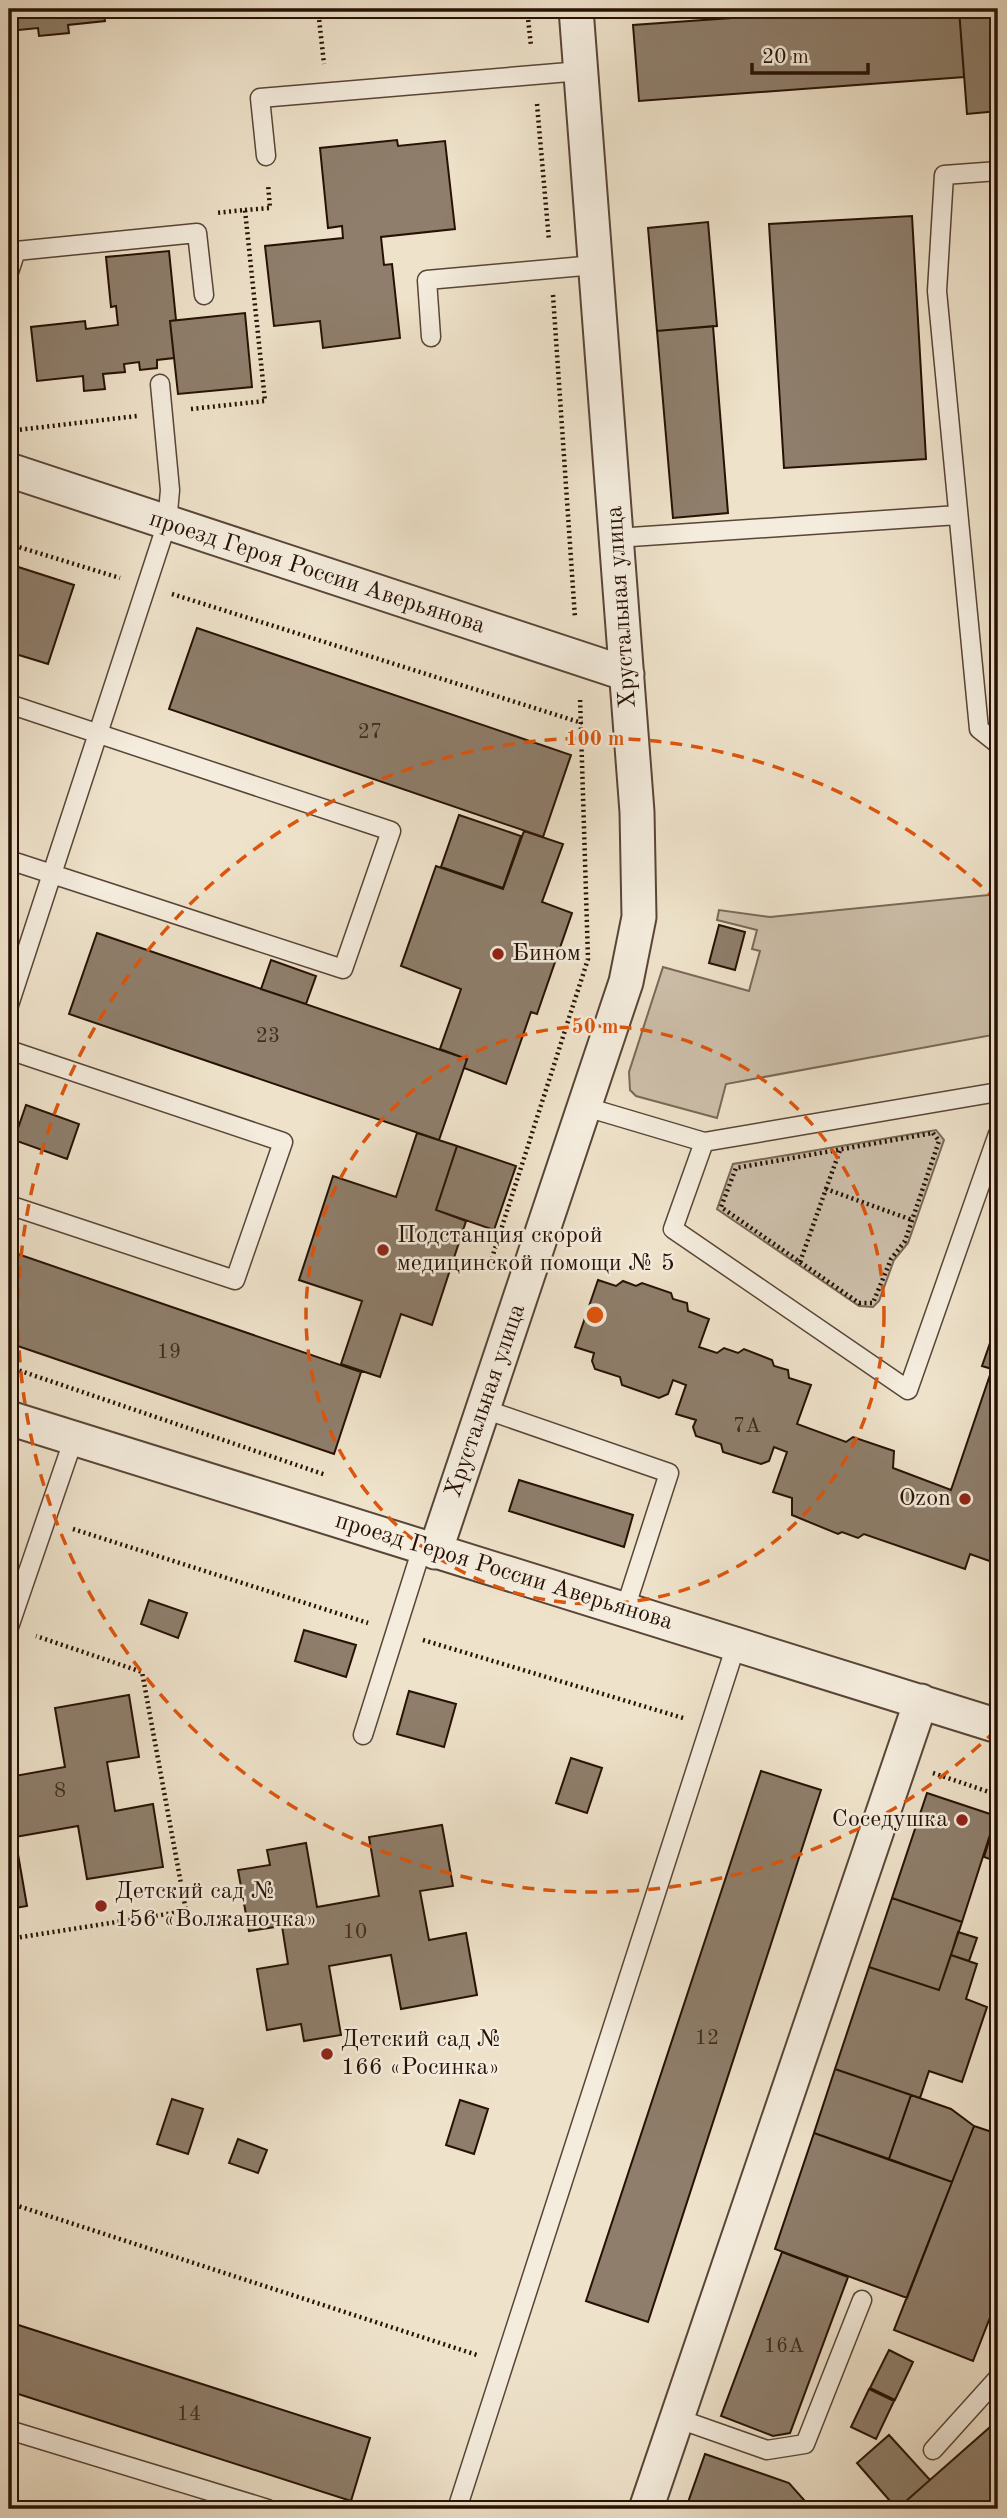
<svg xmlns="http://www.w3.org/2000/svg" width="1007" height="2518" viewBox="0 0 1007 2518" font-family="'Old Standard TT',serif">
  <rect width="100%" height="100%" fill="#eee2ca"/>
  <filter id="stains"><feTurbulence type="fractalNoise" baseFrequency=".00286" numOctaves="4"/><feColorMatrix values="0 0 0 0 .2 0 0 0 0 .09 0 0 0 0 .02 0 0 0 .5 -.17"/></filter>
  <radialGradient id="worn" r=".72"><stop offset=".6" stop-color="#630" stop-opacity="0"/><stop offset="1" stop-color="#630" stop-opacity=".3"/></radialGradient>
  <path fill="#ccbea9" stroke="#7a6857" stroke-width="2" d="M998,894V1034L726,1084L717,1118L636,1096L630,1090L629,1072L663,967L749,991L760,951L752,949L757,930L717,920L719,910L770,917Z
    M936,1130L944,1140L908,1243L894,1260L879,1301L873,1307L859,1306L717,1209L733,1164Z"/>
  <path fill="#8e7e6b" stroke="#271105" stroke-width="2" d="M9,9H103L105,21L68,25L69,33L39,36L38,28L9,31Z
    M862,9H959L964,77L639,101L633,25Z
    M959,9H998V111L967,114Z
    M397,140L398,146L445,141L455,229L381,237L384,265L392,264L400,338L323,348L320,321L274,326L265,246L343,238L342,226L328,228L320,148Z
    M912,216L926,459L784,468L769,224Z
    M708,222L717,326L657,331L648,228Z
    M169,251L176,320L170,321L174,358L157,360V368L140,370L139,362L124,364L125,372L103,374L105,389L84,391L83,376L37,381L31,327L85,321L86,329L118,325L116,306L111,307L106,257Z
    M245,313L252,387L178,394L170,321Z
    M713,326L728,513L673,518L657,331Z
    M9,564L74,585L48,664L9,652Z
    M197,628L571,755L543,837L169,709Z
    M459,815L521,836L503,888L441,867Z
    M524,831L563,844L542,902L572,913L537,1014L531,1012L506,1084L464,1068L467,1059L440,1049L461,989L401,966L436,866L503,889Z
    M719,925L745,932L735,970L709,963Z
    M97,933L467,1059L439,1140L69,1014Z
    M271,960L316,976L306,1004L261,989Z
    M26,1105L79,1124L67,1159L14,1140Z
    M417,1133L457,1146L436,1210L466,1221L432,1325L401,1314L380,1377L341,1364L362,1301L299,1280L333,1176L396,1197Z
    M457,1146L516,1166L494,1230L436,1210Z
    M9,1251L361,1372L334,1454L9,1343Z
    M598,1280L616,1286L623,1281L636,1286L642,1283L671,1293L673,1299L687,1303L688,1311L709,1319L699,1347L717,1353L724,1348L738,1353L744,1349L772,1360L774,1366L788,1370L789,1378L811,1385L797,1424L846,1442L853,1437L894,1451L893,1468L951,1490L992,1369L982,1366L998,1320V1564L970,1554L965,1569L864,1534L858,1538L842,1532L838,1534L792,1515V1498L773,1492L787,1452L774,1447L769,1461L761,1464L723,1452L721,1444L696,1436L693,1427L696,1420L676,1414L686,1385L673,1380L668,1394L659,1398L622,1385L620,1377L595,1369L592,1361L594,1353L575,1347Z
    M519,1480L633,1515L624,1547L509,1511Z
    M149,1600L187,1613L178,1638L141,1624Z
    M304,1630L356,1645L346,1677L295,1661Z
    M409,1691L456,1704L444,1747L397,1734Z
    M129,1695L139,1757L107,1762L115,1811L153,1804L163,1867L87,1879L78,1826L15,1837L27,1906L9,1909V1777L65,1767L55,1708Z
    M571,1758L602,1768L587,1813L556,1803Z
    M761,1771L821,1790L648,2322L586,2301Z
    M927,1793L996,1816L962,1922L892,1898Z
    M997,1815H998V1862L984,1857Z
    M442,1825L453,1886L420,1891L429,1940L466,1933L477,1995L401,2009L391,1955L329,1966L341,2035L304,2041L301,2024L267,2030L257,1969L288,1964L282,1926L249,1931L238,1870L270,1865L267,1850L306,1843L317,1907L379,1896L369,1837Z
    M892,1898L962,1922L939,1990L869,1967Z
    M958,1932L977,1938L969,1961L951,1955Z
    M951,1955L977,1964L966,1999L987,2007L962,2082L929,2071L920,2098L835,2069L869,1967L939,1990Z
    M835,2069L911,2095L889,2159L814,2133Z
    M911,2095L951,2109L974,2126L952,2182L889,2159Z
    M172,2099L203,2109L188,2154L157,2144Z
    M460,2100L488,2109L474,2154L446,2145Z
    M974,2126L998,2134V2297L973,2361L894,2330Z
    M814,2133L952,2182L907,2298L775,2249Z
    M238,2139L267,2150L258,2173L229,2163Z
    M782,2252L848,2277L790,2433L773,2436L721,2416Z
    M9,2322L370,2438L351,2501L9,2391Z
    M889,2350L913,2362L895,2400L870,2388Z
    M869,2389L894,2401L876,2439L851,2427Z
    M998,2420V2509H897Z
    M889,2435L930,2480L897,2509L857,2463Z
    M705,2454L789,2483L812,2509L686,2508Z"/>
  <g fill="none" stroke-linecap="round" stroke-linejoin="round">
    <defs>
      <path id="lane" d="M266,156L260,98L581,71
        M998,171L944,175L937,291L979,729L998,744
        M9,272L16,251L197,233L204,295
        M431,337L427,280L595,265
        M616,538L958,515
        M9,704L391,831L343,969L9,860
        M9,1005L167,523L170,490L160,384
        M9,1050L283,1142L235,1280L9,1205
        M586,1107L704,1142L998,1092
        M704,1142L673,1229L908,1390L998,1134
        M484,1409L669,1473L625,1609
        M9,1627L74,1438
        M363,1735L422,1548
        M676,2418L767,2450L805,2444L862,2300
        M9,2430L268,2509
        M933,2450L998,2378
        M457,2509L737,1642"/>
      <path id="street" d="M9,470L627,674
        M9,1418L998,1726
        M435,1552L626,982L639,917L637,812L576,9
        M646,2509L921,1701"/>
    </defs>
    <use href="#lane" stroke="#594536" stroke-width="21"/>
    <use href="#street" stroke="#594536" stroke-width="37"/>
    <path stroke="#271105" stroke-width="4.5" stroke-dasharray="2 3.5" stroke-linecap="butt" d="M318,9L324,64
      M527,9L531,46
      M537,104L549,241
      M245,210L270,208L268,184
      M553,295L575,618
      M191,409L265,401L245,210L215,213
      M9,431L137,416
      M9,544L120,578
      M172,594L582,723
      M933,1133L939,1141L905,1241L891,1259L873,1303H859L721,1207L736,1168Z
      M826,1189L840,1150
      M800,1262L826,1189L912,1220
      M490,1264L588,959L580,697
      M9,1367L326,1475
      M73,1529L368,1623
      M423,1640L683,1718
      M933,1773L998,1795
      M9,1939L186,1911L142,1672L36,1636
      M9,2203L477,2355"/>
    <use href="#lane" stroke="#f4ecdd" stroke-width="18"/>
    <use href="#street" stroke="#f4ecdd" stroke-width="33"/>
  </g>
  <g fill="none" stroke="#de550c" stroke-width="3.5" stroke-dasharray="12 9">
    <circle cx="595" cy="1315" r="289"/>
    <path d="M996 1730A577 577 0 1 1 996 900"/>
  </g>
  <g fill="#8f2418" stroke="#f4ecdd" stroke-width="2.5">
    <circle cx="498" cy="954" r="7"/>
    <circle cx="383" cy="1250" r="7"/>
    <circle cx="965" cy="1499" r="7"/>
    <circle cx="962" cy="1820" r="7"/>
    <circle cx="101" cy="1906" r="7"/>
    <circle cx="327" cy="2054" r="7"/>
  </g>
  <g text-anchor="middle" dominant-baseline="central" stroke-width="5" stroke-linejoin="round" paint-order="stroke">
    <g font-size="21" fill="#412c1e">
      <text x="370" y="732">27</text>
      <text x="268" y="1036">23</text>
      <text x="169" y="1352">19</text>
      <text x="747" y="1426">7А</text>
      <text x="60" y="1791">8</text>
      <text x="355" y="1932">10</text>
      <text x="707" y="2038">12</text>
      <text x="784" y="2346">16А</text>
      <text x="189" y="2414">14</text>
    </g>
    <g font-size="24" fill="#271105" stroke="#f4ecdd">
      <text transform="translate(317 573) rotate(18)">проезд Героя России Аверьянова</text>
      <text transform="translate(622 607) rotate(-94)">Хрустальная улица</text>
      <text transform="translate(486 1401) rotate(-71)">Хрустальная улица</text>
      <text transform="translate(504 1572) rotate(17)">проезд Героя России Аверьянова</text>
    </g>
    <g font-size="24" fill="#271105" stroke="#f4ecdd" text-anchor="start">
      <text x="512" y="954">Бином</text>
      <text x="397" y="1236">Подстанция скорой<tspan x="397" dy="28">медицинской помощи № 5</tspan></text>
      <text x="951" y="1499" text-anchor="end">Ozon</text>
      <text x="948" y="1820" text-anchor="end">Соседушка</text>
      <text x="115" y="1892">Детский сад №<tspan x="115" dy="28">156 «Волжаночка»</tspan></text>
      <text x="341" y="2040">Детский сад №<tspan x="341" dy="28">166 «Росинка»</tspan></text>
    </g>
  </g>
  <circle cx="595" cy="1315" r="10" fill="#de550c" stroke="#f4ecdd" stroke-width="3.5"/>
  <g font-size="21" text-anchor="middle" font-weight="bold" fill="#de550c" stroke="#f4ecdd" stroke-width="5" stroke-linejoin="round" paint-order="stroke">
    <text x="595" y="745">100 m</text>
    <text x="595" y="1033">50 m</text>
  </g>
  <rect width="1007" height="2518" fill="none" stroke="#eee2ca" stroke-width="35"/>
  <rect x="10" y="10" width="986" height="2497" fill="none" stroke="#271105" stroke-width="3.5"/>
  <rect x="18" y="18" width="972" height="2483" fill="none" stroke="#271105" stroke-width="2"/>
  <path d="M752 63v10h116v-10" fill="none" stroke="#271105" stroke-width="3.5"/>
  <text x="762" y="63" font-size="21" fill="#271105" stroke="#f4ecdd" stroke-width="5" paint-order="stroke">20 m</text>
  <rect width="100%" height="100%" filter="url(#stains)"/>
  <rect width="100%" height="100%" fill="url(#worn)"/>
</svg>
